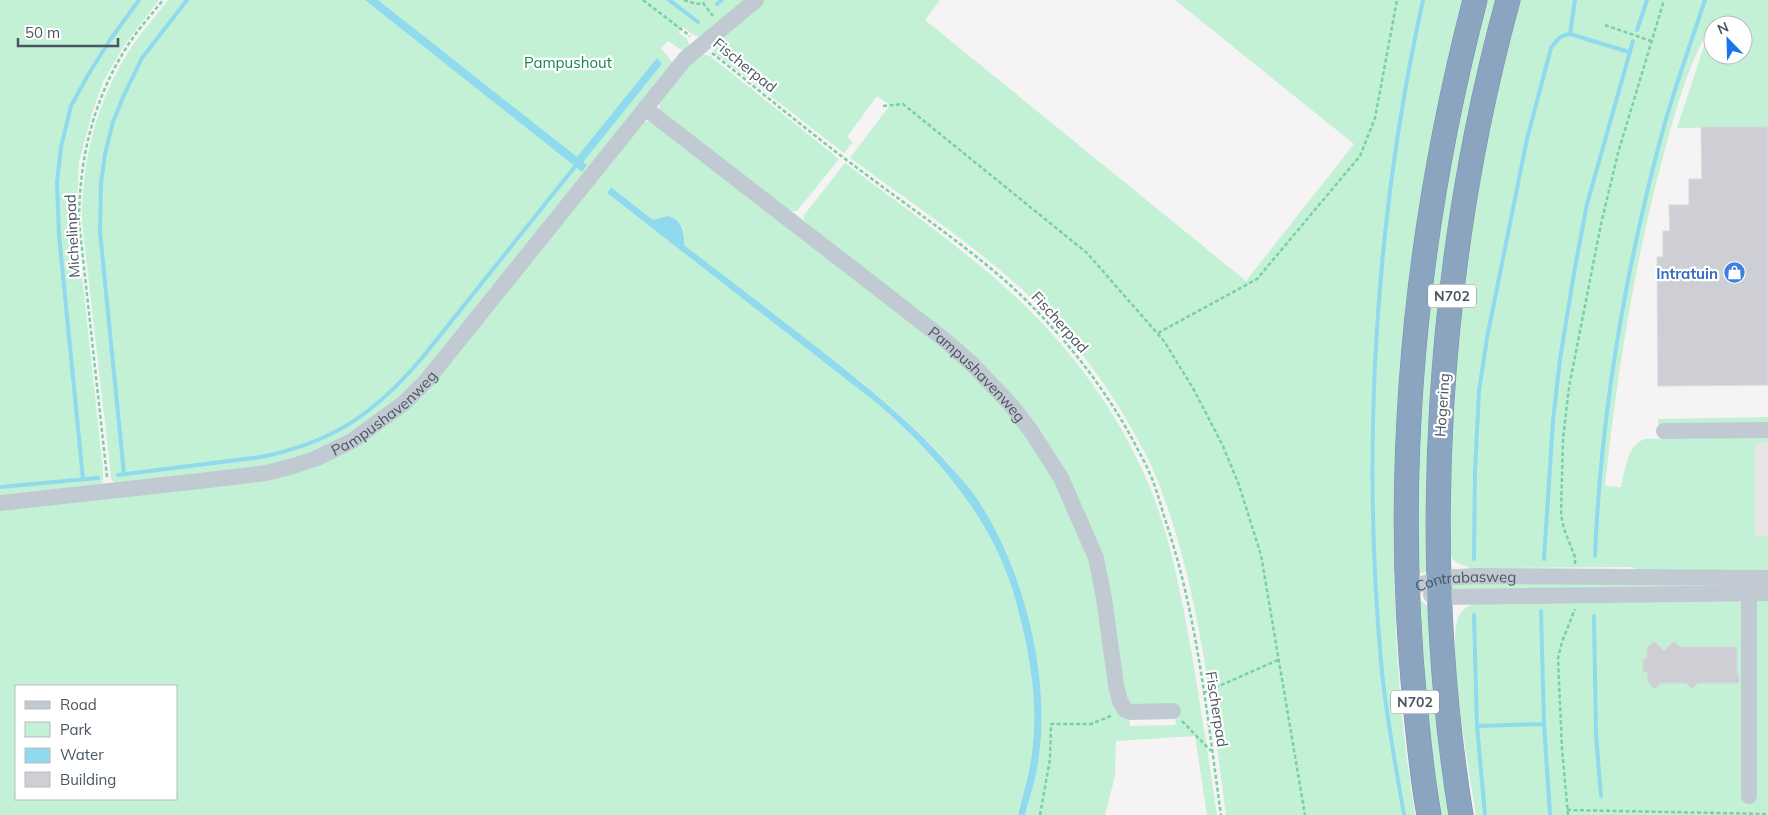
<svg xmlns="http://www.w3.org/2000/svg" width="1768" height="815" viewBox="0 0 1768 815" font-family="Mulish,sans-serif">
  <rect width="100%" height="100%" fill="#f5f3f3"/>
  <path fill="#e6e4e5" d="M1755,442H1768V536H1755Z"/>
  <path fill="#c3f1d5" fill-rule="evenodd" d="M0,0H159L123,47L103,82L92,113L79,162L76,221L103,470V480L101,485L0,498Z
    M168,0H365L582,171V162L662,64L657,59L577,158L378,0H746L702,37L695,36L683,27L678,32L687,39L690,47L683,51L668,41L661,48L672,62L671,67L439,357L401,397L348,436L287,463L116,484L111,479L110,467L82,222C82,160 96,101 131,48C142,31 156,16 168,0Z
    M764,0H940L925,20L1246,281L1354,144L1175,0H1467L1398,442C1395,473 1395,503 1395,534C1393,626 1400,724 1415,815H1226C1211,702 1198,577 1154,472C1150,461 1143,450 1138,440C1109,386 1069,332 1024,291C970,242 909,201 850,158L890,105L877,96L847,137L853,142L844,153L715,53L712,47L713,44Z
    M1482,0H1499L1428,565L1427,571L1423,573H1419L1417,569V477L1432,243Z
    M1513,0H1768V127L1677,128L1711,25C1688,65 1675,112 1663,157C1634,264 1617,375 1605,486L1621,487C1626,469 1626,447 1644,439L1768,437V442L1755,443V536H1768V572L1639,571L1631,567L1470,568L1454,561L1450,554L1448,475L1456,296ZM1713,25H1743V55H1713Z
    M702,54L710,56L839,159L797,211H790L660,113L659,103L690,63Z
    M648,121L656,123C718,171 780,219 842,267C892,307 945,344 990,390C1036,436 1072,499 1092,560C1106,604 1106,652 1115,697L1120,711L1129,716L1130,726L1176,725L1174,708L1132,709C1123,705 1121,696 1119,687L1107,597L1099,557L1064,476L1049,448L1013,400L977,362L950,338L807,224L803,218L804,215L845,163C899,204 957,244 1007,289C1065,341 1114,405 1145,476C1170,532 1181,594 1192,655C1201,708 1209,761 1217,815H1207L1195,736L1116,741L1115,776L1105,815H1025C1030,796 1037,776 1039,756C1051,671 1021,559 971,490C964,481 956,473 949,464C915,426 877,394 837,363C786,323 735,284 684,245C686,232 682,219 667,216L653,220L611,187L607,193L879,405C931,452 979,504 1005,569C1015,593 1020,618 1026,643C1033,679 1037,715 1032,752C1030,773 1023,794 1018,815H0V508L244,482C297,473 343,459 386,426C432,391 466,341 502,296C547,238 593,181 639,125ZM16,686H176V799H16Z
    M1768,417V423L1658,425V419Z
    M1768,583V588L1451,589L1450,584Z
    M1768,598V815H1476C1471,780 1445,642 1459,616C1463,608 1472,604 1480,600Z
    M1417,601H1422L1431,609L1450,815H1433Z"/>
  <path fill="#90daee" d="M365,0H378L577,157L657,58L662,64L583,162L587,165L582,172Z
    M611,187L653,220L667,216C682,219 685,232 684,245C735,284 786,323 837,363C877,395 915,426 949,465C956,473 964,481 971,490C1021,559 1051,671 1039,756C1037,776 1030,796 1025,815H1018C1023,794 1030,773 1032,752C1037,715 1033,679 1026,643C1020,618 1015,593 1005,569C979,504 931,451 879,405L607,193Z"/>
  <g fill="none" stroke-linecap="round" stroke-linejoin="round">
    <path stroke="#90daee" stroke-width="4" d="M669,0L698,22
      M1575,0L1570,34L1629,52
      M717,4L722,0
      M1637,30L1647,0
      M124,474L100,232L101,183L105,154L113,122L124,95L142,58L187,0
      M118,475L261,457C334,442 374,414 422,358L577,164
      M83,479L59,235L57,182L61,147L71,106L88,75L110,40L139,0
      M0,487L98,478
      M1595,556C1601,411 1626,266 1664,126C1676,84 1691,42 1705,0
      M1474,559L1475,471L1479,391L1487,338L1527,139L1551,48C1557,40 1560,35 1570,34
      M1544,559L1553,421L1560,359L1574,273L1587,204L1633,41
      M1541,611L1544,724L1550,815
      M1474,615L1477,726L1485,815
      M1594,616L1596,735L1601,796
      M1477,726L1544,724
      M1404,815C1396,768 1387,720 1382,672C1361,450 1375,218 1423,0"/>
  </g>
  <path fill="#cdcfd5" stroke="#d7d9de" d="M1701,127H1768V385L1658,386L1657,257H1663V231H1670L1669,205H1689V179H1702Z
    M1654,641L1664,651L1674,641L1680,647H1737V674L1739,676V683H1698L1692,689L1686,683H1661L1654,689L1648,682L1647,672H1643V659H1647V648Z"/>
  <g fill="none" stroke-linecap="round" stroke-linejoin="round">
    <defs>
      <path id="highway" d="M1429,815C1422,778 1419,741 1415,704C1392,466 1415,231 1475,0
        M1461,815C1418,549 1437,260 1508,0"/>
    </defs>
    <use href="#highway" stroke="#7690ad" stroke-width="25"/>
    <path stroke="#7ad0a6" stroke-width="2.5" stroke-dasharray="4 2.5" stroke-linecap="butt" d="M643,0L690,36
      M684,0L696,4L703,3L713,16
      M1605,25L1651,41
      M712,53C763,93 812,135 864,173C913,210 964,244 1010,285C1060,331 1103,384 1135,444C1140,454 1146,464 1150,474C1156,488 1160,502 1164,516C1197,612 1207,715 1221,815
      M883,106L903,104L1087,253L1164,341L1194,390L1223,446L1239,485L1261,555L1305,815
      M1158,333L1257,279L1360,156L1375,118L1397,0
      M107,477L79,222C79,158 94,96 130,42C140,27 152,14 163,0
      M1575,564V557L1564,529L1561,515L1563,439L1569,387L1601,224L1618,153L1664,0
      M1203,693L1278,660
      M1182,721L1211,751
      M1567,810L1768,814
      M1040,815L1050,759L1051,724H1091L1113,715
      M1568,815L1562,749L1558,658L1562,642L1575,609"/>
    <g stroke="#c1cad2" stroke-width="16">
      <path id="s1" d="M645,108L946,341L974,366L1011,405L1031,431L1061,478L1096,558L1104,598L1116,685L1120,701L1125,710L1131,712L1173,711"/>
      <path d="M1664,431L1768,430"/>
      <path id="s2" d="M0,503L200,481L266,473L293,466L315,459L352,441L404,403L427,380L685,59L756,0"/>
      <path id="s3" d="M1407,589L1440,578L1475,576L1768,578"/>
      <path d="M1431,595L1440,597L1768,593"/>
      <path d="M1749,796V585"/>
    </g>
    <use href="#highway" stroke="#8ba5c1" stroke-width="24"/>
  </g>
  <defs>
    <symbol id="shop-disc" viewBox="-11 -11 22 22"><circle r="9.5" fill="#3f7fe0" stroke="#fff"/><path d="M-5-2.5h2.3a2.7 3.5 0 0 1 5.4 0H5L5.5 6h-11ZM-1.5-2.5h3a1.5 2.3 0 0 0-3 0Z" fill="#fff"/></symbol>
  </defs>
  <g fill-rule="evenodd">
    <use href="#shop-disc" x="1722" y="260" width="25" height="25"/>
  </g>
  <g text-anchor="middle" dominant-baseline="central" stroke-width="4.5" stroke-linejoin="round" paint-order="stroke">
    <g fill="#fff" stroke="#808990" stroke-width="1">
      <rect x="1428" y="284.5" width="48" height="23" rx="4"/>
      <rect x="1391" y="690.5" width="48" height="23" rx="4"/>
    </g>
    <g font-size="14" font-weight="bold" fill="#4a5661">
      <text x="1452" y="296">N702</text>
      <text x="1415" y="702">N702</text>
    </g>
    <g font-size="15" fill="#17864f" stroke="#fff">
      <text x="568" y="62">Pampushout</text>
    </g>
    <g font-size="15" fill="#4a5661" stroke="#fff">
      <text transform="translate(745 65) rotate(39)">Fischerpad</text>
      <text transform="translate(72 236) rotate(-93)">Michelinpad</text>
      <text transform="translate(1060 322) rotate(48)">Fischerpad</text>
      <text stroke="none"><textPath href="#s1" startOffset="426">Pampushavenweg</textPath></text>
      <text transform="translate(1442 405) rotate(-86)">Hogering</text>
      <text stroke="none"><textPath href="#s2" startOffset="402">Pampushavenweg</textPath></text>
      <text stroke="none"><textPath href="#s3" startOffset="60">Contrabasweg</textPath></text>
      <text transform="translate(1217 709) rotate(81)">Fischerpad</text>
    </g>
    <g font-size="15" font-weight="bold" fill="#366cbe" stroke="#fff" text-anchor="end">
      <text x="1718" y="273">Intratuin</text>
    </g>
  </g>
  <rect x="15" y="685" width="162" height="115" fill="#ffffff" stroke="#b7bbc0"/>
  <rect x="25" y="701" width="25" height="8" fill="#c1cad2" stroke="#b7bbc0"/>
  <text x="60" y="710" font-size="15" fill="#4a5661">Road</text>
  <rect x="25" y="722" width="25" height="15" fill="#c3f1d5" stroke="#b7bbc0"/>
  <text x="60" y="735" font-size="15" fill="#4a5661">Park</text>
  <rect x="25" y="748" width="25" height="15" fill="#90daee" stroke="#b7bbc0"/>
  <text x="60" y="760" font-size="15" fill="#4a5661">Water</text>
  <rect x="25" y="772" width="25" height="15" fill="#cdcfd5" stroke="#b7bbc0"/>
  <text x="60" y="785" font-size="15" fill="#4a5661">Building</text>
  <g transform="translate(1728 40) rotate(337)"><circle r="24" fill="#ffffff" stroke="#b7bbc0"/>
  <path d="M0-4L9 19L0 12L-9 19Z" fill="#1a73e8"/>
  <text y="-8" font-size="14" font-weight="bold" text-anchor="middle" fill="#4a5661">N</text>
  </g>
  <path d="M18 38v8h100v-8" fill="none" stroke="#4a5661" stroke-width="2.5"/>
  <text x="25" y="38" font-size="15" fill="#4a5661" stroke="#ffffff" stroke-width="4" paint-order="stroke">50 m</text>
</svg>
